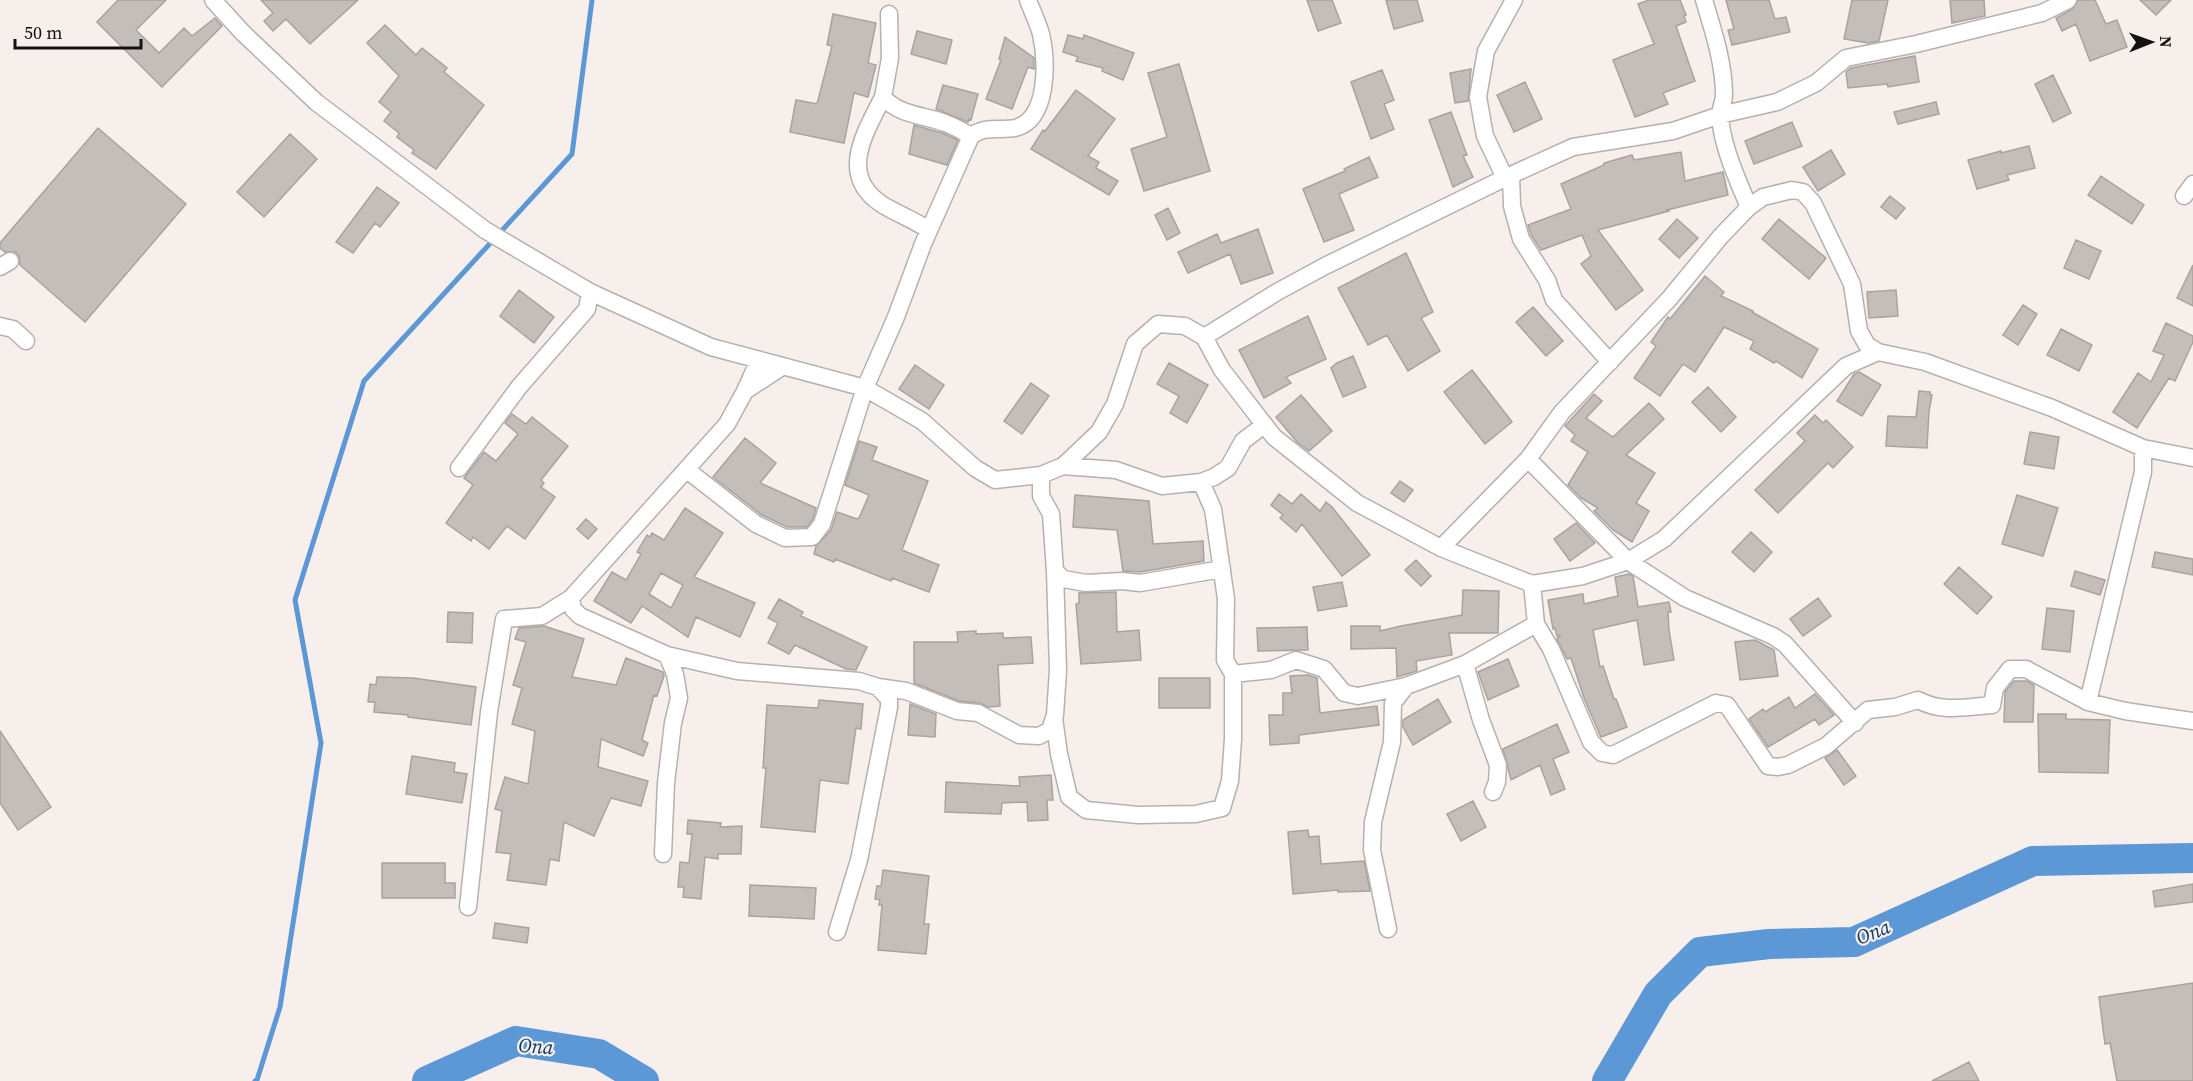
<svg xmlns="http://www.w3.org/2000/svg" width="2193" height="1081" viewBox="0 0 2193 1081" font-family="'Source Serif 4',serif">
  <rect width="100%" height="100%" fill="#f6efec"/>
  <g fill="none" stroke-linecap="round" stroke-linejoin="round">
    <path stroke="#5c97d6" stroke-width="5" d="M255,1081L257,1080L280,1007L321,743L295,600L364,381L572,154L592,0"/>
    <path stroke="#5c97d6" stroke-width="30" d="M427,1081L516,1041L599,1054L644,1081
      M1607,1081L1658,994L1700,952L1769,944L1854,942L2033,861L2193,858"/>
  </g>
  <path fill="#c3beba" stroke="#a8a39f" stroke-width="1.5" fill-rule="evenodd" d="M118,0H166L136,30L159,53L184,28L192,36L215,18L222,26L162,87L97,22Z
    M261,0H358L310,44L286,19L273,31L264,21L273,13Z
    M1307,0H1332L1341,23L1318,31Z
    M1386,0H1417L1423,21L1394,29Z
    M1649,0H1680L1686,15L1684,16L1686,22L1676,26L1695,81L1663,93L1668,104L1635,117L1613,60L1654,44L1638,4Z
    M1726,0H1769L1775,19L1786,17L1790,32L1732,45L1728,30L1734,29Z
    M1852,0H1888L1879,41L1868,43L1844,39Z
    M1950,0H1984L1985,16L1952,23Z
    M2078,0H2095L2106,24L2117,20L2127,47L2090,61L2076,24L2062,31L2056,18L2073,9Z
    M2140,0H2171L2156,15Z
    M833,14L876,23L868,63L876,65L868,97L854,93L844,143L790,132L796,100L817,104L832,46L827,45Z
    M385,25L416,55L422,48L447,68L444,72L484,105L436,169L412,153L414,150L397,137L399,133L384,121L391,112L379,102L399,76L367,43Z
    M917,31L952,40L946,64L911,54Z
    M1068,35L1083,39L1084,35L1134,53L1123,80L1102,71L1103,68L1076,61L1078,57L1063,52Z
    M1005,37L1034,58V69L1028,67L1012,109L986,99L1001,60L999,59Z
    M1915,56L1919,82L1888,87L1887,84L1848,88L1846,72L1851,68Z
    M1179,64L1210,171L1144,191L1131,149L1167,137L1148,73Z
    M1471,69L1468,101L1455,103L1450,73Z
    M1382,70L1394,100L1384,104L1394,129L1371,139L1351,82Z
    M2053,75L2071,113L2053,122L2035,84Z
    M1525,82L1542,119L1514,132L1497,95Z
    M943,85L978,94L971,120L969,119L968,122L936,109Z
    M1076,90L1115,119L1088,156L1099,162L1096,168L1118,181L1109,195L1031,149L1043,130L1045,131Z
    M1936,102L1939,114L1898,124L1894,112Z
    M1451,112L1467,155L1463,156L1473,177L1453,187L1429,120Z
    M1792,122L1802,146L1754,164L1745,141Z
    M914,125L942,133L958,140L947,165L909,154Z
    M98,128L186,204L85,322L20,265L19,256L16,252H5L0,248V243Z
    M290,134L317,159L264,217L237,192Z
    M2029,146L2035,168L2007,175L2009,180L1977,189L1968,160L2001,151V153Z
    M1831,150L1845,174L1818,191L1803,167Z
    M1681,152L1685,181L1723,172L1728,195L1667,210L1669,211L1598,230L1643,290L1616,310L1581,264L1591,256L1582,235L1541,250L1531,235L1528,225L1571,209L1561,184L1604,165V163L1632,155L1634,160Z
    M1369,157L1378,177L1339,194L1354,230L1324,242L1303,189L1345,171L1344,169Z
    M2101,176L2144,205L2132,224L2088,195Z
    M377,187L399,203L380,227L375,223L353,253L336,242Z
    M1890,196L1905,208L1896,219L1881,207Z
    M1168,208L1180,233L1167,240L1155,215Z
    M1677,219L1698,238L1679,258L1659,239Z
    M1779,219L1826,258L1809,279L1762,239Z
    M1258,229L1273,273L1241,284L1230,254L1188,273L1178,252L1217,234L1221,243Z
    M2076,240L2101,251L2089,279L2064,268Z
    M1406,253L1433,312L1421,318L1440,351L1408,371L1387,335L1368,345L1338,288Z
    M2193,265V306L2177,298Z
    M1705,276L1724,292L1721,296L1753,311L1752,312L1818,349L1802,378L1776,361L1774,363L1750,349L1754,341L1724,327L1695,372L1683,364L1660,396L1634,378L1656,346L1651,342L1668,317L1670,319Z
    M519,290L554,317L534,343L500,316Z
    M1896,290L1898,316L1869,318L1867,292Z
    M2023,305L2037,314L2018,345L2003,335Z
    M1533,307L1563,341L1546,356L1516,322Z
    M1308,316L1326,359L1286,377L1291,383L1264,398L1239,350Z
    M2166,323L2193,336V342L2175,381L2169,378L2137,428L2113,412L2138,373L2151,382L2164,355L2153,351Z
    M2061,329L2092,345L2079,371L2047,355Z
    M1353,356L1366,387L1343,397L1331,368L1337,363Z
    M1169,363L1208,385L1187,423L1170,413L1179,396L1157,384Z
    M915,365L944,385L929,409L899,389Z
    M1472,370L1512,422L1485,444L1444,392Z
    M1859,372L1881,385L1862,416L1837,401L1854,374Z
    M1031,383L1049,396L1022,434L1004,421Z
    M1708,387L1736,417L1721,432L1692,402Z
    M1919,391L1930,392V395H1932L1929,411L1927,448L1886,446L1888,416L1916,417Z
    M1594,394L1602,401L1586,418L1613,437L1649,403L1664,419L1626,455L1655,473L1636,503L1649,511L1632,542L1613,530L1594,511L1598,508L1581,498L1568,485L1588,452L1571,441L1575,435L1565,426Z
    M1301,395L1332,431L1309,451L1297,442L1276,417Z
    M512,414L526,424L532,417L568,446L541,480L544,483L541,487L555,497L525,539L507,526L489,549L473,537L471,541L446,523L473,485L464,478L484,452L496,461L518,434L505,423Z
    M1815,415L1823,423L1826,420L1853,447L1833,468L1828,463L1778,513L1755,490L1805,441L1797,433Z
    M2030,432L2059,437L2054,469L2024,464Z
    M745,438L776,463L760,483L816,508L813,519L807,527H787L762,515L713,477Z
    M859,441L877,447L872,460L928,481L902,550L939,565L929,592L892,578L891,581L835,559L834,562L814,554L816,546L831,530L837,512L857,519L859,518L869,495L845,485Z
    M1400,481L1413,490L1404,502L1391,493Z
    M1279,494L1292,504L1301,494L1320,511L1326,502L1332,507L1370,555L1342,576L1302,524L1296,532L1280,518L1283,515L1271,505Z
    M1075,495L1149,501L1153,544L1203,541L1204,561L1140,572L1123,571L1117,530L1073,527Z
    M2017,495L2058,508L2043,556L2002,544Z
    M685,508L723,533L694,577L755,603L740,637L696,617L688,637L642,606L631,623L594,601L612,572L626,580L641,554L637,552L647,535L650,537L652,533L664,540ZM661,573L683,585L671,608L649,594Z
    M586,519L597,529L588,539L577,529Z
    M1576,523L1595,543L1570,561L1554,539Z
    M1751,532L1772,552L1754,572L1732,552Z
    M2155,552L2193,559V575L2152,567Z
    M1416,560L1431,576L1421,586L1405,570Z
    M1959,567L1992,597L1977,614L1944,584Z
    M2075,571L2105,580L2100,595L2071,586Z
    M1629,574L1633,576L1638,607L1669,602L1671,612H1668L1669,630L1674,660L1644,665L1637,620L1593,630L1600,667L1603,666L1614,699H1616L1627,727L1601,737L1584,698L1571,658L1567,659L1557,639L1560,636H1557L1555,628L1553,629L1548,600L1583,594L1584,604L1618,596L1615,577Z
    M1342,582L1347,606L1318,611L1313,587Z
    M1463,590L1499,591L1498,633H1449L1452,655L1416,661L1417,671L1397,677L1396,648L1351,649V626H1380V631L1401,626L1462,615Z
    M1116,592L1117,632L1139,630L1141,660L1081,664L1076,604L1079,603V593Z
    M1818,598L1831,616L1803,636L1790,619Z
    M779,599L803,612L801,616L867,647L856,670L846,669L795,645L789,654L768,643L778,623L768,618Z
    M2047,608L2074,611L2070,652L2042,649Z
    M448,612L473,613L472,643L447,642Z
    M544,626L584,639L572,677L616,685L626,658L663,672L664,676L657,696L654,695L642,740L648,743L643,756L601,739L598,767L648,781L641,806L611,798L594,836L564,822L559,861L550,859L546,885L507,880L511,854L496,852L502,811L495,809L505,777L528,784L535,731L512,724L522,688L513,685L526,642L515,639L519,628Z
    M1307,627L1308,650L1258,651L1257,628Z
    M976,631V634L1003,633V638L1031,637L1033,663L998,665L1000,706L988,707L979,703L959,701L914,683V642H958L957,632Z
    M1755,640L1774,650L1778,676L1740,680L1735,642Z
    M1508,659L1519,686L1488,700L1478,672Z
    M1308,675L1317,678L1320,713L1377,706L1379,725L1299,735V743L1270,745L1269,715H1283V693H1292L1290,676Z
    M377,677L413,678L476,687L471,725L408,717V715L374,712L375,702H368L370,684L376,685Z
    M1159,678H1210V708H1159Z
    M2014,681H2027L2034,685L2033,722H2004L2005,692Z
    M1815,694L1834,715L1819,725L1815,719L1768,747L1749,719L1763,709L1765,712L1789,697L1795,708Z
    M1438,699L1451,722L1413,745L1403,727V720Z
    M819,700L863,704L861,729L856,728L848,784L820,780L815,832L761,827L766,768H763L767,705L818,708Z
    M910,704L936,714L935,737L908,735Z
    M2038,714H2066V719L2110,720L2108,773L2039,772Z
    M1557,724L1569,752L1553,759L1565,789L1551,795L1540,765L1511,780L1503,749Z
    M0,731L51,807L18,830L0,803Z
    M1837,750L1856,776L1844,785L1825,758Z
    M412,756L455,763L454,772L467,774L462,803L406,794Z
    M1051,775L1053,800H1047L1048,820L1028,821L1027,802L1002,803L1001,814L945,812L946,782L1020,786L1019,777Z
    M1473,801L1486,827L1461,841L1447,814Z
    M688,820L721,823L720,827L742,826L741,854H718V859L705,857L701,899L683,897L684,887H678L680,862L689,863L692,834H687Z
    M1308,830L1309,837L1319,836L1321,864L1364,861L1370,891L1338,892V890L1293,894L1288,832Z
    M382,863H445V883H455V898H382Z
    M883,870L929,876L924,924H929L926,954L878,950L882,905H879L880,900L875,899L877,886H881Z
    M2193,884V902L2155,907L2153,891Z
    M750,885L816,888L814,919L749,916Z
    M495,923L529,928L527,943L493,938Z
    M2193,983V1081H2117L2110,1043L2105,1044L2099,997Z
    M1969,1062L1979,1081H1932Z"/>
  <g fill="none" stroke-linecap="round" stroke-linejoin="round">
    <defs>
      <path id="minor" d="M213,0L243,33L316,102L485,230L590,292L711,347L865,388L922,421L975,468L995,480L1041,475L1063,466L1099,432L1115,404L1135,344L1158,324L1185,326L1204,337L1222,370L1274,437L1357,503L1441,548L1532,584L1583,576L1628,561L1664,539L1846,366L1878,352L1925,362L2052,408L2143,448L2193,458
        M1704,0C1713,30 1724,63 1724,95C1724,103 1719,110 1720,118C1723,148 1737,179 1749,207
        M889,14L890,58L883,97C898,115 924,115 945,123C954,126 962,131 971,136
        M883,97C865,133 837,176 883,205C898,214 914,220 929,230
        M1511,175L1512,206L1521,239L1547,280L1554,300L1610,362
        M1505,178L1485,136L1478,97L1486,51L1514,0
        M2184,196L2193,184
        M0,267L10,261
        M0,326L13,329L26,341
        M1204,337L1277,292L1325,266L1511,175L1573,147L1673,131L1720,115L1777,102L1816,83L1846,58L1916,44L2042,13L2068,0
        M745,391L783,366
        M1528,459L1628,561L1685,598L1773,636L1785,644L1855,723
        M1063,466L1116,470L1162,486L1201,482L1214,477L1228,468L1243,441L1264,425
        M459,468L519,387L587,309L590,292
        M687,470L756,524L785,538L812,537L822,524L865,388L896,317L923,244L971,136C986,125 999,131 1015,128C1049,120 1047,61 1041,34C1038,23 1032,11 1028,0
        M1441,548L1528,459L1562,412L1669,299L1721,236L1749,207L1763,197L1792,190L1803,192L1813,203L1852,284L1859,331L1867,345L1878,352
        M1055,571L1063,579L1086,583L1122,581L1140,583L1222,569
        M1532,584L1536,624L1551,649L1591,742L1602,753L1613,755L1716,703L1727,705L1768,766L1778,767L1788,765L1826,746L1868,710L1895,707L1918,700C1943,713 1965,707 1992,705L1995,688L2010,669H2026L2088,702L2125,711L2193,721
        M571,598L573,609L580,616L667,655L737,671L859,681L878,687L906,691L957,711L978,713L1019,735L1039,736L1050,730L1055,715L1058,670L1055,571L1051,514L1041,496V475
        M1465,664L1481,720L1498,765L1497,782L1493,792
        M1233,674L1271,670L1296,660L1324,669L1344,693L1358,696L1406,686L1465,664L1536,624
        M2088,702L2143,472V448
        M1054,718L1059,754L1069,797L1086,810L1138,815L1196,814L1222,808L1230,781L1233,739V674L1225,660L1226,599L1213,509L1201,482
        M663,854L666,783L673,723L679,698L675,674L667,655
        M468,907L489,712L504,619L542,616L571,598L727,424L745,391L759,360
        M1388,929L1372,850L1373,822L1392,742L1393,703L1406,686
        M837,932L859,860L889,707V699L878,687"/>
    </defs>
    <use href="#minor" stroke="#b7b1ae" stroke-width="19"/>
    <use href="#minor" stroke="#fff" stroke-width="16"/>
  </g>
  <g text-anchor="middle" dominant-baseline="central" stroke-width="4.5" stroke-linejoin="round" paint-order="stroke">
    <g font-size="20" font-style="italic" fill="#0d3861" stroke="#f6efec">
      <text transform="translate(1873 932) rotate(-22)">Ona</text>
      <text transform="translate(536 1046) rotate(4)">Ona</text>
    </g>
  </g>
  <g transform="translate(2151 42) rotate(89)" stroke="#f6efec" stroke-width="4.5" paint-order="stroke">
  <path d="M0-4.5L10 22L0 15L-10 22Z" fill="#141211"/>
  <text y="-9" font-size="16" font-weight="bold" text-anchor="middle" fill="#141211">N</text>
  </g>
  <path d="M15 39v9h126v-9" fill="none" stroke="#141211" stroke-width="3"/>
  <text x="24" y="39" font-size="18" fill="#141211" stroke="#f6efec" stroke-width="4.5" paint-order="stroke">50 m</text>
</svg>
